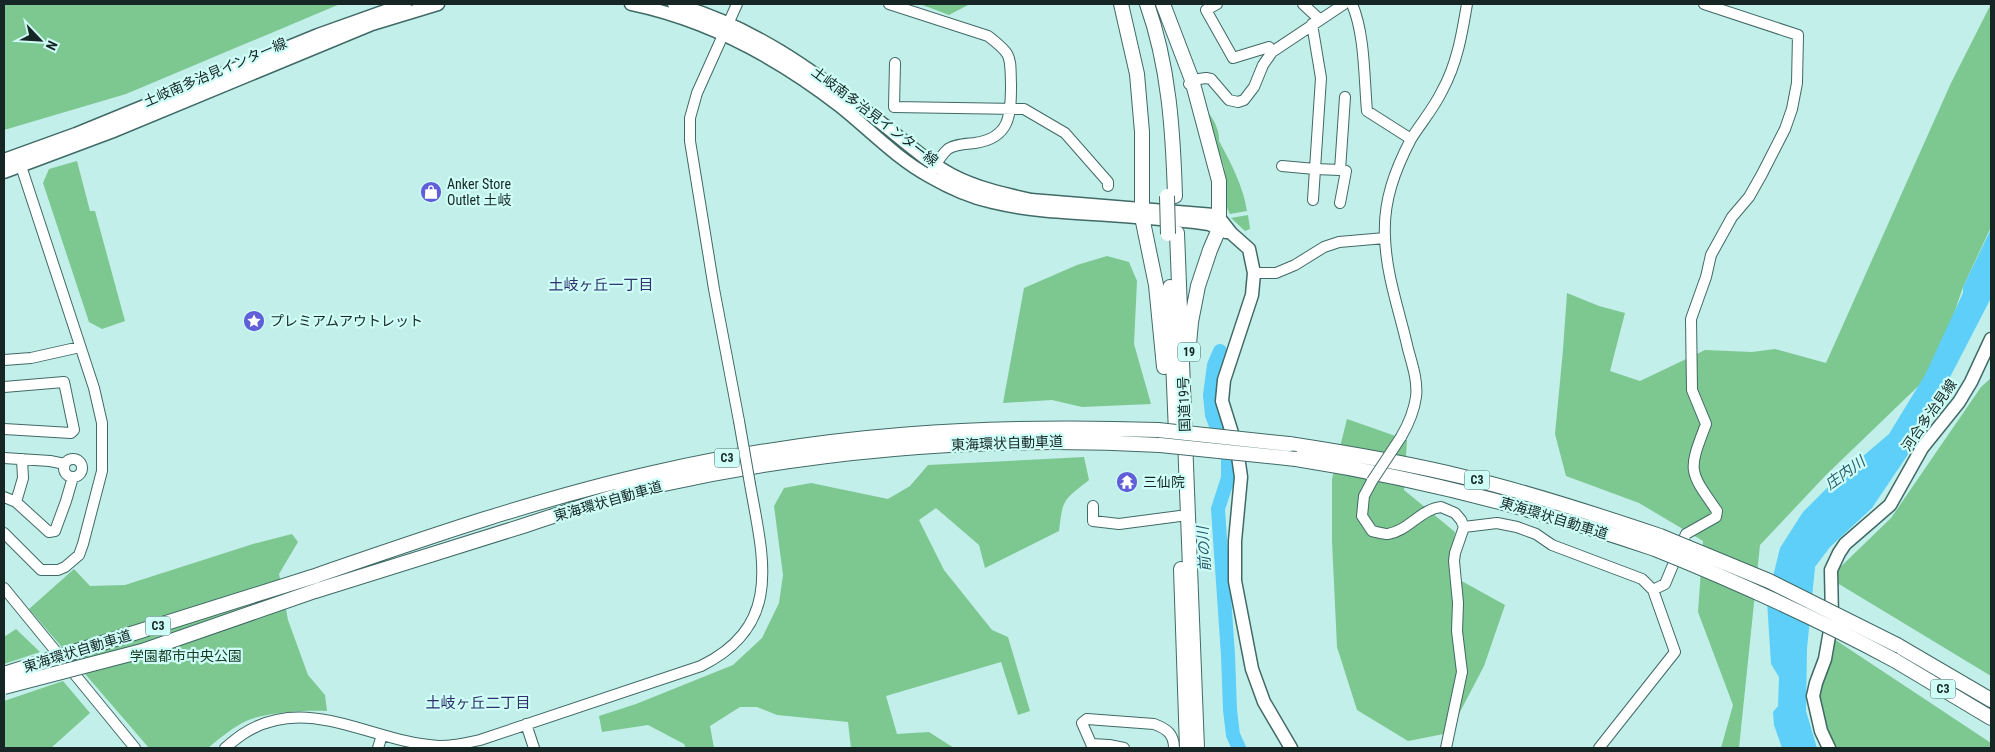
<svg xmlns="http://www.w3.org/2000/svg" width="1995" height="752" font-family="'Roboto Condensed','Noto Sans JP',sans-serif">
	<rect width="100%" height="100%" fill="#c2efea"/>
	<path fill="#7dc790" d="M4 4H340L126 94 4 130Z
		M920 4H970L949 15Z
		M1991 4V227L1963 287 1935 370 1826 475 1760 545 1739 748H1721L1733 705 1698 612 1703 541 1639 503 1566 476 1555 434 1563 350 1567 293 1599 306 1625 313 1610 371 1640 381 1705 350 1752 352 1775 349 1826 363 1951 83Z
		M1204 108C1212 115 1220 130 1219 141 1231 163 1243 186 1247 211L1230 214 1227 208 1224 167Z
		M77 161 90 211H95L125 321 102 329 89 322 43 183 49 169Z
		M1248 215 1250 229 1245 231 1231 218Z
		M1107 256 1129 262 1137 281 1134 344 1151 404 1082 407 1052 400 1003 403 1024 288 1077 265Z
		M1991 378V676L1829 578 1891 518 1981 387Z
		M1347 419 1407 440 1404 490 1455 532 1449 574 1505 605 1484 666 1449 733 1408 741 1357 710 1337 647 1332 541V479Z
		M1084 457 1089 480C1063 501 1063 498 1059 531L985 568 979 545 936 508 919 520 944 570 992 630 1008 637 1030 711 1018 715 1001 662 886 696 897 734 929 732 954 748H851L848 722 777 715 757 707H740L710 726 714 748H686L684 744 648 725 602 732 599 716 636 704 733 665 762 638 779 603 783 575 774 506 784 488 811 483 888 499 910 486 928 465Z
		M292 534 298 542 279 574 288 620 308 675 325 695 327 711C304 710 267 712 246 721 232 728 220 738 208 748H149L29 609 74 569 90 586 125 585 253 544Z
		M16 629 40 652 4 664V637Z
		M1828 635 1991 743V748H1826L1817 720Z
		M63 681 90 713 51 748H4V701Z"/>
	<path fill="#5dcff8" d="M1991 229V298L1917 441 1872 508 1830 547 1815 567 1807 649 1806 711 1817 748H1782L1774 725 1773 712 1778 706 1779 677 1771 664 1767 601 1780 548 1803 512 1835 480 1889 434 1925 375 1963 293V287Z"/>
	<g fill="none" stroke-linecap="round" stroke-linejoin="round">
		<path stroke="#5dcff8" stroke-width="14" d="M1220 351 1214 365 1210 395 1212 415 1228 457V478L1218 509 1228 655 1230 710 1233 735 1239 748"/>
		<g stroke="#406a66" stroke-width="12">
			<path id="minor" d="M737 4 697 93 690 118V141L714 289 739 421
				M889 4 988 36C1013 55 1010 56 1011 85 1011 115 1010 138 975 143 966 144 955 144 948 149 942 154 936 164 932 171
				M1217 4 1206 10 1233 58 1269 47
				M1303 4 1319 19
				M1352 4C1365 34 1364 78 1367 111L1411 139
				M1312 24 1321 78 1315 169 1340 170 1345 97
				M895 63 894 107 1024 109 1065 133 1108 182V186
				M1189 84 1192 80 1206 78 1211 79 1229 100 1238 102 1244 100 1254 87 1263 65 1272 52 1344 4
				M1282 166 1315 169 1313 200
				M1340 170 1346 171 1340 203
				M1254 273H1276L1295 265 1324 247 1339 242 1385 238
				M4 360 31 358 80 347
				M4 387 64 382 74 430 71 433 4 429
				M1401 437C1408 425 1414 411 1416 397 1418 381 1412 364 1408 349 1400 313 1386 275 1385 237 1383 201 1395 170 1411 139 1421 123 1434 108 1442 91 1457 64 1462 34 1467 4
				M4 458 50 461 65 464
				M64 468a9 9 0 1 1 18 0a9 9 0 1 1-18 0Z
				M1372 481 1364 496 1362 516 1372 531C1377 532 1383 534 1388 534 1408 531 1421 509 1441 507L1455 513 1461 520 1464 527 1455 553 1454 561 1458 603 1457 631 1462 672 1446 748
				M4 497 16 502 49 532 55 531 66 501 73 477
				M16 502 23 478 22 459
				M1093 506V521L1119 524 1180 516
				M1464 527 1497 523 1517 527 1536 534 1552 545 1642 579 1653 590 1675 652 1599 748
				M4 533 41 570H58L65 567 79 555 83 544 102 471V423L94 388 19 160
				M4 588 135 748
				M1653 590 1665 584 1686 534 1716 517 1717 511C1688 470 1688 471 1706 424L1692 390 1691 319 1706 277 1711 255 1732 217 1749 197 1762 174 1785 129 1792 109 1797 83 1798 35 1704 4
				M526 724 534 748
				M1091 744 1109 745 1124 748
				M225 748C231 743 237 738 243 734 307 692 373 743 439 746 453 746 467 743 480 740L701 666C784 625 763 558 750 484
				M378 748 382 735
				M1093 748 1082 723 1087 719 1154 724C1167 729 1174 734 1174 748"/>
		</g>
		<g stroke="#406a66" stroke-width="15">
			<path id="major" d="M631 4C708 20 778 58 840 106 869 129 896 158 929 176 948 187 970 197 992 202 1025 210 1059 212 1093 214 1127 216 1161 219 1195 222L1209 224 1226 232
				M674 4C751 25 813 71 875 118 900 137 924 160 952 175 977 188 1004 194 1031 200L1214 215 1220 219 1231 233 1249 249 1254 273 1252 295 1224 380 1222 401 1237 449 1241 477 1235 541V581L1252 669 1264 702 1291 748
				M4 160 76 134 318 35 405 4
				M4 172 111 132 372 24 438 4
				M1829 748 1821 731 1813 696 1816 683 1825 659 1832 619 1831 570 1839 553 1845 544 1890 505 1922 448 1959 402 1971 382 1991 339"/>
		</g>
		<g stroke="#406a66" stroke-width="16">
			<path id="highway" d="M1121 4 1137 74 1142 132V217L1156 285 1164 367
				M1147 4C1169 66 1173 131 1175 196
				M1163 4 1192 80 1219 181V229L1210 250 1198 286 1191 322 1189 344
				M1177 233 1197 748
				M1170 287 1176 433
				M1289 444C1348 453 1407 463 1464 477 1531 493 1595 514 1660 536
				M1296 459C1419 478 1537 509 1655 549
				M1181 569 1187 748
				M312 577C425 538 540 498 657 472 826 434 986 424 1158 430
				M315 591C385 569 456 547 526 525 572 510 617 494 664 484 827 448 994 436 1160 445
				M1897 645 1991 700
				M1894 660 1991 718"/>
		</g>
		<use href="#minor" stroke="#fff" stroke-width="10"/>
		<use href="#major" stroke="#fff" stroke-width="12"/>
		<use href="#highway" stroke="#fff" stroke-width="14"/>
		<g stroke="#406a66" stroke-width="12" stroke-linecap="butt">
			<path id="minor-bridge" d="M739 421 750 484
				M1372 481 1401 437"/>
		</g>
		<g stroke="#406a66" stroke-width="16" stroke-linecap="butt">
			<path id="highway-bridge" d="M1167 196 1168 234
				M1158 430 1289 444
				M1160 445 1296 459
				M1660 536 1769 581 1897 645
				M1655 549C1737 582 1816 618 1894 660
				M4 674 312 577
				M4 687 142 651 315 591"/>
		</g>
		<use href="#minor-bridge" stroke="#fff" stroke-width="10"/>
		<use href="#highway-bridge" stroke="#fff" stroke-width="14"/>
	</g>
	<defs>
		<g id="shop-disc" transform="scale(1.125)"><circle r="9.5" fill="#615fd8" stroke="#cffdf7"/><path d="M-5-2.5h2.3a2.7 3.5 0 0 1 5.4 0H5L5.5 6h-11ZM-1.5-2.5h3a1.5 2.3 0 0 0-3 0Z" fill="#fff"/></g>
		<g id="sight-disc" transform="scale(1.125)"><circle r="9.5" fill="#615fd8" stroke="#cffdf7"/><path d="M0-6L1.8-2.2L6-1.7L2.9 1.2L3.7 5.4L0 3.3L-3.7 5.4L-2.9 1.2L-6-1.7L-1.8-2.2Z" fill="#fff"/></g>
		<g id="temple-disc" transform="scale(1.125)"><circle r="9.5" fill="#615fd8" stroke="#cffdf7"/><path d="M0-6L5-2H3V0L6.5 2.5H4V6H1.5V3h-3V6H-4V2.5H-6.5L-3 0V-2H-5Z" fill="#fff"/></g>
	</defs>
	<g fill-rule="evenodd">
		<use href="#shop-disc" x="431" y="192"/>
		<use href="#sight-disc" x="254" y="321"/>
		<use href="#temple-disc" x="1127" y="482"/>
	</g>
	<g text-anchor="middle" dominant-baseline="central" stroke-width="4.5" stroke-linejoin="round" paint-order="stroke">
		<g fill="#cffdf7" stroke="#4d6664" stroke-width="1">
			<rect x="1178" y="342.5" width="22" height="19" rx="4"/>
			<rect x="714.5" y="448.5" width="25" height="19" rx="4"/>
			<rect x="1464.5" y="470.5" width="25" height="19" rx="4"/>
			<rect x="145.5" y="616.5" width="25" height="19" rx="4"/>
			<rect x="1930.5" y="679.5" width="25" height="19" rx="4"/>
		</g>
		<g font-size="12" font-weight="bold" fill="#152625">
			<text x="1189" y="352">19</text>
			<text x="727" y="458">C3</text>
			<text x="1477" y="480">C3</text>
			<text x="158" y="626">C3</text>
			<text x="1943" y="689">C3</text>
		</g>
		<g font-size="14" fill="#152625" stroke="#cffdf7">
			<text transform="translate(215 72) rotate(-23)">土岐南多治見インター線</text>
			<text transform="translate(875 116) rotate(37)">土岐南多治見インター線</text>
			<text transform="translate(1184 404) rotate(-92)">国道19号</text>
			<text transform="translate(1929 415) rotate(-55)">河合多治見線</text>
			<text transform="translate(1007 443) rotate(-2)">東海環状自動車道</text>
			<text transform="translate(608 501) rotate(-16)">東海環状自動車道</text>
			<text transform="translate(1554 518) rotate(17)">東海環状自動車道</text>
			<text transform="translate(77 651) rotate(-17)">東海環状自動車道</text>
		</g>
		<g font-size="14" fill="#152625" stroke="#cffdf7" text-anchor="start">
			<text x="447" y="184">Anker Store<tspan x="447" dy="16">Outlet 土岐</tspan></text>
			<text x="270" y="321">プレミアムアウトレット</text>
			<text x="1143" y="482">三仙院</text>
		</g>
		<g font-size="14" fill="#183a22" stroke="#cffdf7">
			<text x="186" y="656">学園都市中央公園</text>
		</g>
		<g font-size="15" fill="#30316c" stroke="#cffdf7">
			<text x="601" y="285">土岐ヶ丘一丁目</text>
			<text x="478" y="703">土岐ヶ丘二丁目</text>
		</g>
		<g font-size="15" font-style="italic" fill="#2b5a6c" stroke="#cffdf7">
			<text transform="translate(1845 473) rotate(-36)">庄内川</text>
			<text transform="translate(1204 549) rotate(-93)">前の川</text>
		</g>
	</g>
	<rect width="1995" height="752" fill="none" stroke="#152625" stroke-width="10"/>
	<g transform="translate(40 40) rotate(115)" stroke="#cffdf7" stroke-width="4" paint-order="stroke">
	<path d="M0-4L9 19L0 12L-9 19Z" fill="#152625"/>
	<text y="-8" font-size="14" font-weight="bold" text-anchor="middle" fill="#152625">N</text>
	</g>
</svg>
